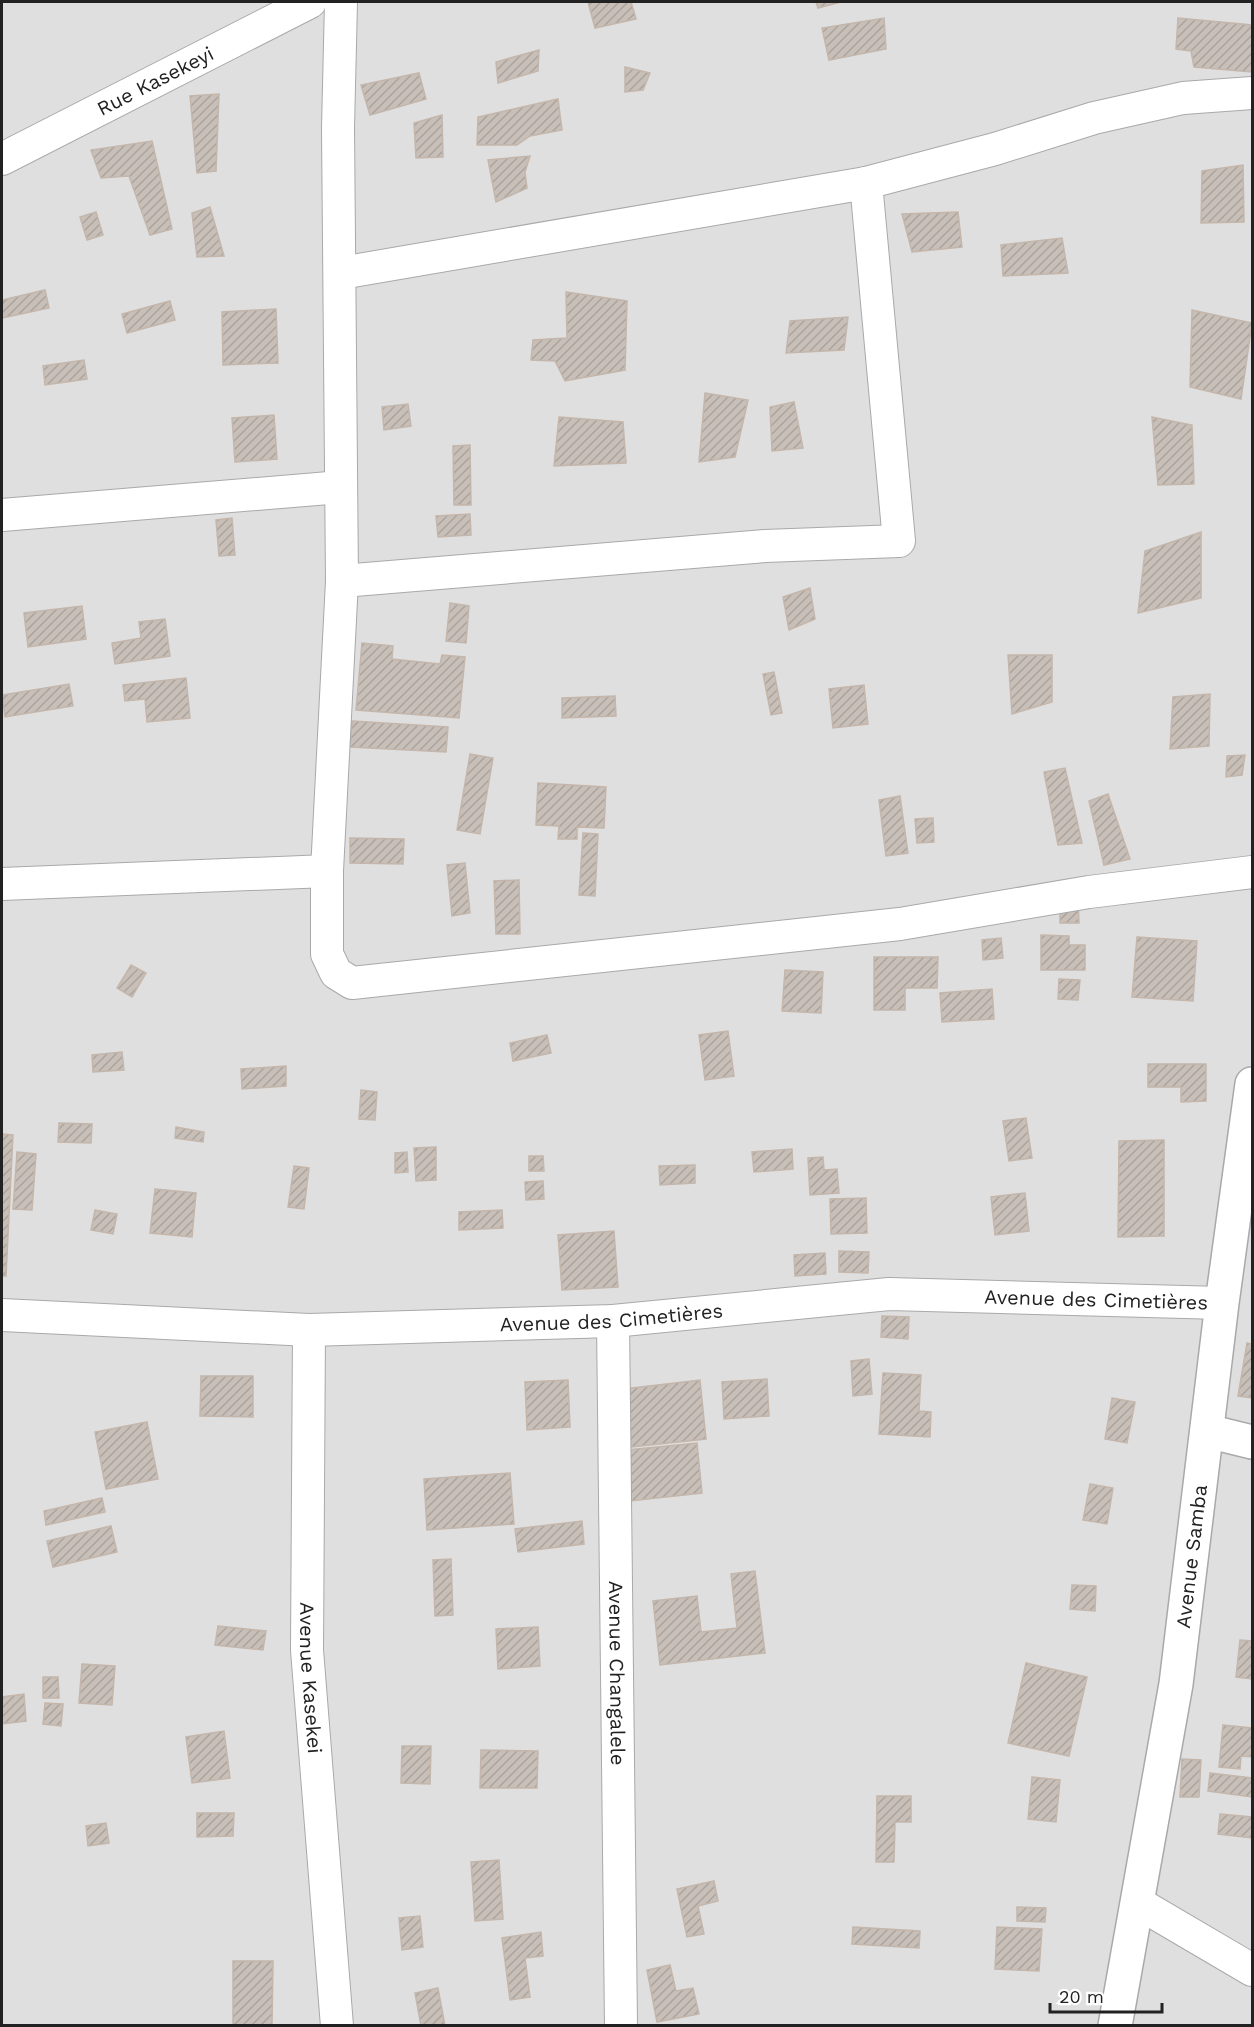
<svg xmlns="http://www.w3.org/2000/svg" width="1254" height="2027" font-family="'Work Sans',sans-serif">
	<defs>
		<pattern id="building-hatch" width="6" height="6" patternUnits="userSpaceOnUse" patternTransform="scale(1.5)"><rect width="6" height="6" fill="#c7bfb8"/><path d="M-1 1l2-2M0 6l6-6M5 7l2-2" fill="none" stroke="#aba49e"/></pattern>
	</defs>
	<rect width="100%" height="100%" fill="#f2efe9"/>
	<path fill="#e0dfdf" d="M2 2H1252V2025H2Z"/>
	<path fill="url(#building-hatch)" stroke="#c4b6ab" stroke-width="1.5" d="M588 2H631L636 19 595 28Z
		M816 2H841L818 8Z
		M884 18 886 49 829 60 822 28Z
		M1178 18 1252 25V72L1194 67 1191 51 1176 49Z
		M539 50 538 71 498 83 496 62Z
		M625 67 650 73 643 90 625 92Z
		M419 73 426 99 370 115 361 85Z
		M219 94 216 171 197 173 190 96Z
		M558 99 562 130 530 136 517 145H477L478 117Z
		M442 115 443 157 416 158 414 123Z
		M152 141 172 229 150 235 129 176 101 178 91 150Z
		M530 156 525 172 527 188 496 202 488 160Z
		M1243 165 1244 222 1201 223 1202 171Z
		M210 207 224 256 197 257 192 213Z
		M96 212 103 235 87 240 80 217Z
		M958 212 962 247 912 252 902 214Z
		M1062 238 1068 273 1003 276 1001 245Z
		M45 290 49 308 2 318V300Z
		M566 292 627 301 625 370 565 381 555 361 531 360 533 340 567 338Z
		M170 301 175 320 127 333 122 314Z
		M276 309 278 363 223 365 222 312Z
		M1192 310 1252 323 1241 399 1190 387Z
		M848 317 844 350 786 353 790 321Z
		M84 360 87 379 45 385 43 366Z
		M705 393 748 400 735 457 699 462Z
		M794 402 803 448 772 451 770 407Z
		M408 404 411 426 384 430 382 407Z
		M274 415 277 459 235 462 232 418Z
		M559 417 623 422 626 463 554 466Z
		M1152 417 1192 425 1194 484 1158 485Z
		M470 445 471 505H454L453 446Z
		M470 514 471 535 438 537 436 516Z
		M232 518 235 555 219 556 216 520Z
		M1201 532V598L1138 613 1145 551Z
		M810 588 815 619 789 630 783 597Z
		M450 603 469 606 466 643 446 641Z
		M82 606 86 639 28 647 24 613Z
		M165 619 170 656 115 664 112 643 141 638 139 622Z
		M362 643 393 646 392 659 440 664 442 655 465 657 459 718 356 710Z
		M1008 655H1052V702L1012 714Z
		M774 672 782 713 771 715 763 674Z
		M186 678 190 718 147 722 145 699 125 701 123 685Z
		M69 684 73 706 5 717 2 695Z
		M864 685 868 724 833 728 829 689Z
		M1210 694 1209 746 1170 749 1173 697Z
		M615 696 616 716 562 718V698Z
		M352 721 448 727 446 752 350 747Z
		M470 754 493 758 480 834 457 830Z
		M1245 755 1242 775 1226 777 1227 756Z
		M1065 768 1082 843 1058 845 1044 772Z
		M538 783 606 787 604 828 577 827V839H558L559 826 536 825Z
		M1108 794 1130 859 1104 865 1089 801Z
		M900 796 908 853 886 856 879 800Z
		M933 818 934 842 917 843 915 819Z
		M583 833 598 834 595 896 579 895Z
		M350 838 404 839 403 864 350 863Z
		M465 863 470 913 452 916 447 865Z
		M519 880 520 934H496L494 881Z
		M1060 900H1078L1079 923H1060Z
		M1041 935 1069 936V945H1085V970H1041Z
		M1137 937 1197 941 1193 1001 1132 997Z
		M1001 938 1003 958 983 960 982 940Z
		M874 957H938L937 988H905V1010H874Z
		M131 965 146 973 132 997 117 988Z
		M785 970 823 972 821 1013 782 1011Z
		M1059 979 1080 980 1078 1000 1058 999Z
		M992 989 994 1019 942 1022 940 993Z
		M728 1031 734 1076 705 1080 699 1035Z
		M547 1035 551 1053 513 1061 510 1043Z
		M122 1052 124 1070 93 1072 92 1055Z
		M1148 1064H1206V1101L1181 1102V1087H1148Z
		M286 1066V1086L242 1089 241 1069Z
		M361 1090 377 1092 375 1120 359 1119Z
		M1026 1118 1032 1158 1009 1161 1003 1121Z
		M59 1123 92 1124 91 1143 58 1142Z
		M176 1127 204 1132 203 1142 175 1138Z
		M2 1134 13 1135 6 1276H2Z
		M1164 1140V1236L1118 1237 1119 1141Z
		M436 1147V1180L416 1181 414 1148Z
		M792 1149 793 1169 754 1172 752 1152Z
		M17 1152 36 1154 32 1210 13 1209Z
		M407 1152 408 1172 395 1173V1153Z
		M529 1156H543L544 1171H529Z
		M823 1157 824 1170 837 1169 839 1193 810 1195 808 1158Z
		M695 1165V1183L660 1185 659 1166Z
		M294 1166 309 1168 304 1209 288 1207Z
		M543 1181 544 1199 526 1200 525 1182Z
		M155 1189 196 1193 192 1237 150 1233Z
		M1025 1193 1029 1231 995 1235 991 1197Z
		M866 1198 867 1233 831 1234 830 1199Z
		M95 1210 117 1214 113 1234 91 1230Z
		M502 1210 503 1228 459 1230V1212Z
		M614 1231 618 1287 562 1290 558 1235Z
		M839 1251 869 1252 868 1273 839 1272Z
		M825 1253 826 1274 795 1276 794 1255Z
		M882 1316 909 1317 908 1339 881 1337Z
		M1247 1343 1252 1344V1398L1238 1396Z
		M869 1359 872 1394 853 1396 851 1361Z
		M883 1373 921 1375 919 1411 931 1412 930 1437 879 1434Z
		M201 1376H253V1417L200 1416Z
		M767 1379 769 1416 724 1419 722 1382Z
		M568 1380 570 1427 527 1430 525 1382Z
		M700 1380 706 1439 622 1448 615 1390Z
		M1112 1398 1135 1402 1127 1443 1105 1439Z
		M147 1422 158 1479 106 1489 95 1432Z
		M697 1443 702 1493 621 1502 617 1451Z
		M510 1473 514 1524 427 1530 424 1479Z
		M1090 1484 1113 1488 1107 1524 1083 1520Z
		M102 1498 105 1512 46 1525 44 1511Z
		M582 1521 584 1544 518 1552 515 1529Z
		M111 1526 117 1552 53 1567 47 1541Z
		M451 1559 453 1615 435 1616 433 1560Z
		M755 1571 765 1653 660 1665 653 1601 697 1596 701 1632 737 1628 731 1574Z
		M1072 1585 1096 1586 1095 1611 1070 1609Z
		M218 1626 266 1631 263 1650 215 1645Z
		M538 1627 540 1666 498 1669 496 1629Z
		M1240 1640 1252 1641V1679L1236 1677Z
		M1026 1663 1087 1677 1069 1756 1008 1743Z
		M82 1664 115 1666 112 1705 79 1703Z
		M43 1677H58L59 1698H43Z
		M24 1694 26 1721 2 1724V1697Z
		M45 1703 63 1704 61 1726 43 1724Z
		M1223 1725 1252 1728V1757L1241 1756 1240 1769 1219 1767Z
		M224 1731 230 1778 192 1783 186 1737Z
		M402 1746H431L430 1784 401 1783Z
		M481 1750 538 1751 537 1788H480Z
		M1182 1759 1201 1760 1199 1797H1180Z
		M1210 1773 1252 1778V1797L1208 1791Z
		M1032 1777 1060 1780 1056 1822 1028 1819Z
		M877 1796H911V1822H895L894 1862H876Z
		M197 1813H234L233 1836 197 1837Z
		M1220 1814 1252 1817V1838L1218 1834Z
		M106 1823 109 1843 88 1846 86 1826Z
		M499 1860 503 1919 475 1921 471 1862Z
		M714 1881 718 1901 698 1906 704 1934 687 1937 677 1889Z
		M1017 1907 1046 1908 1045 1922 1017 1921Z
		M420 1916 423 1947 402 1950 399 1918Z
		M853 1927 920 1931 919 1948 852 1944Z
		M997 1927 1042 1929 1039 1971 995 1969Z
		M541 1932 543 1956 525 1958 530 1997 510 2000 502 1938Z
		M233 1961H273L272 2025 233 2026Z
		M670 1965 676 1991 693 1988 699 2014 657 2022 647 1970Z
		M438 1988 445 2026H421L415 1993Z"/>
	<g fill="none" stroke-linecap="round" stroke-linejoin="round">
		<g stroke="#a9a9a9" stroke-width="34">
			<g id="minor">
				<path d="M341 2 338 128 342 581 327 871V954L336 973 352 983 900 924 1089 892 1252 872"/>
				<path id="s1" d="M2 159 310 2"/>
				<path d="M341 273 866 183 995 149 1094 118 1183 98 1252 93"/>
				<path d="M2 515 341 487"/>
				<path d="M342 581 765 546 899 541 866 183"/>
				<path d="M2 884 327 871"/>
				<path id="s2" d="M2 1315 309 1330 613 1321 889 1294 1222 1303"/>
				<path id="s3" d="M613 1321 621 2026"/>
				<path id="s4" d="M309 1330 307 1650 337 2026"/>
				<path d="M1138 1903 1252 1970"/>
			</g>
		</g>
		<g stroke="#a9a9a9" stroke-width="36">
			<g id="tertiary">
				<path d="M1207 1431 1252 1442"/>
				<path id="s5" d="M1115 2026 1176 1684 1222 1303 1252 1084"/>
			</g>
		</g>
		<use href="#minor" stroke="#fff" stroke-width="32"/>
		<use href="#tertiary" stroke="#fff" stroke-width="33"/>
	</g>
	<g text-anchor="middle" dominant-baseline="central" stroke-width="4.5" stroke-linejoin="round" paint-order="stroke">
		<g font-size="20" fill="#222" stroke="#fff">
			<text stroke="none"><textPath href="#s1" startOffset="172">Rue Kasekeyi</textPath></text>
			<text stroke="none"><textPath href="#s2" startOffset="1096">Avenue des Cimetières</textPath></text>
			<text stroke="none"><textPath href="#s2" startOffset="610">Avenue des Cimetières</textPath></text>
			<text stroke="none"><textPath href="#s5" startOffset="476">Avenue Samba</textPath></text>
			<text stroke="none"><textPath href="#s3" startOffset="352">Avenue Changalele</textPath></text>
			<text stroke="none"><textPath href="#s4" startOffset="348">Avenue Kasekei</textPath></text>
		</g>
	</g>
	<rect width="1254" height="2027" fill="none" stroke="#222222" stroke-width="6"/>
	<path d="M1050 2003v9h112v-9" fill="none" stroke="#222222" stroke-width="3"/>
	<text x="1059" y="2003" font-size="18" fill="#222222" stroke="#ffffff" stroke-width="4.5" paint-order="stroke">20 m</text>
</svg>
